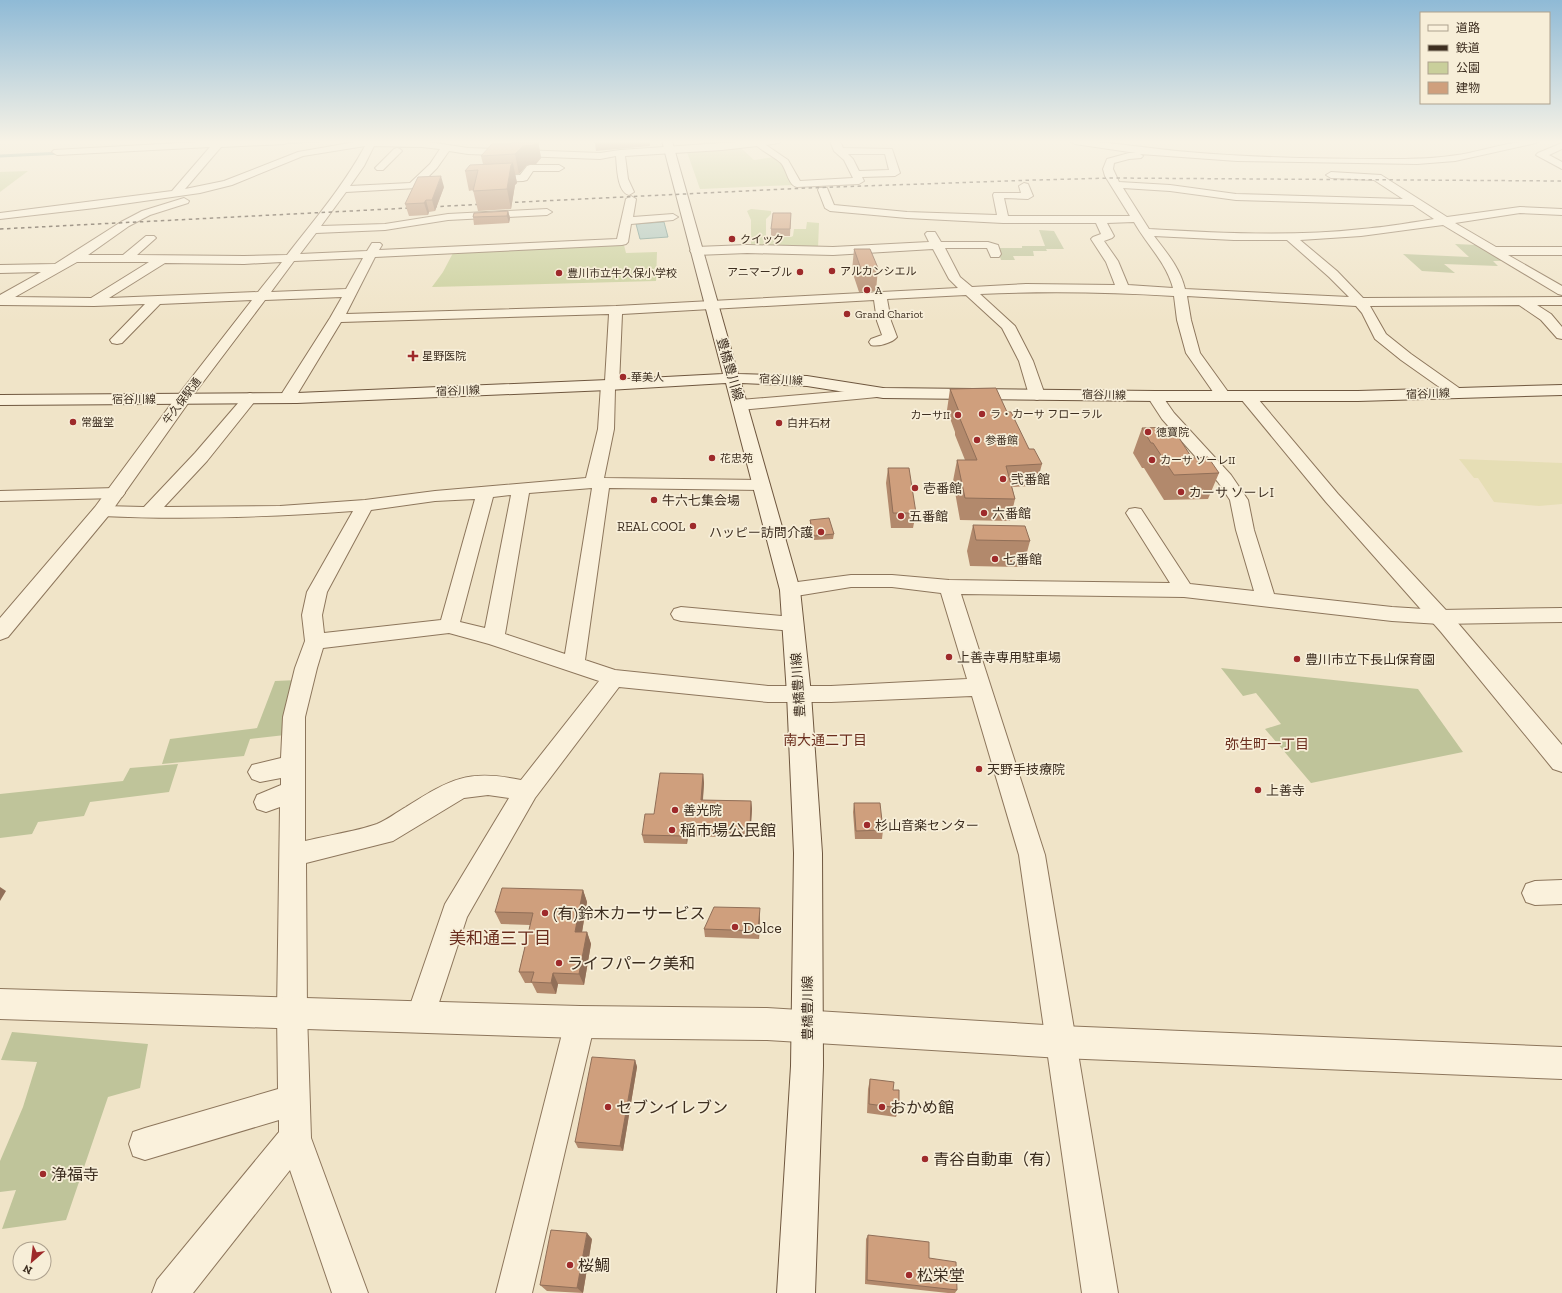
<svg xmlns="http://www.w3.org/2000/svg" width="1562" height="1293" font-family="'Zilla Slab','Noto Sans JP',serif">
	<rect width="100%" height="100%" fill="#f0e4c8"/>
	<path fill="#e6deb5" d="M1459 459 1562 463V504L1539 506 1494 502 1478 478H1474Z"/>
	<path fill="#c9cf9b" d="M741 148 754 160 775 157 782 162 794 185 700 189 687 152Z
		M28 171 0 192V172Z
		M751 209 771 211V214L766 219V236L769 237H791L793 236 794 229H806L807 222 819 223 818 248H751V220L747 211Z
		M624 245 626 253 657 252 656 281 432 287 443 272 453 253Z"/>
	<path fill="#bfc49a" d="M1039 230 1054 231 1064 249H1046L1047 251H1033L1034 256H1013L1015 260H1001L997 248H1022V246H1045Z
		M1455 244 1478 245 1505 261H1493L1498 266 1444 264 1455 273 1422 271 1403 254 1469 257Z
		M1221 668 1418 689 1463 752 1311 783 1265 729 1281 724 1256 693 1243 696Z
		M298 680 285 735 250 739 244 756 162 764 170 739 257 728 275 681Z
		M178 764 169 792 90 802 84 816 38 822 32 834 0 838V794L123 781 130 768Z
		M12 1032 148 1044 140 1088 108 1097 66 1220 2 1229 16 1190 0 1192V1161L23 1107 37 1062 1 1060Z"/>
	<path fill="#a9c4bc" stroke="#6f938a" d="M664 222 668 237 640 239 636 224Z"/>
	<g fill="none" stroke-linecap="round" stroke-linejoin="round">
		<path stroke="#6f938a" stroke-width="3" d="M279 143 318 141
			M0 156 62 153"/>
		<g stroke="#8d765c" stroke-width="2">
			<path id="minor" d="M216 141H290L285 144 221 147 185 189 224 181 298 152 361 141H422L468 148 600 153 620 150 752 141H781L779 143 766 145 788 160 800 181 853 178 844 160 834 151 830 141H840L843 148 892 149 900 173 895 176 862 177 864 181 859 184 797 187C788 185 787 170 781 163 774 157 764 152 757 146L722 150 625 156 628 179 634 192 629 195C617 192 617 167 616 156L600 159 468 154 449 151 437 168 417 188 346 192 321 226 385 224 448 214 547 209 552 212 547 215 448 220 385 230 316 233 300 254 367 251 372 243H380L382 245 379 250 617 239 626 199 631 196 636 199 633 217 673 214 678 217 673 220 631 224 628 242 626 244 622 245 375 257 346 314 616 306 958 288 949 279 933 249 833 255 747 253 696 255 692 253 690 251 692 249 696 247 747 245 833 247 929 242 925 234 927 232H935L941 242H988L998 245 1001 254 999 257H991L987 248H945L960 277 972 287 1026 284 1115 285 1106 262 1091 239 1093 237 1101 234 1096 223H1003L907 218 830 211 825 208 818 190 819 188H827L834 205 907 212 997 215 993 195 994 193H1021L1019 186 1024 183 1028 184 1033 196 1028 199 1004 198 1008 216H1130L1105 176 1103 169 1107 159 1129 153H1136L1075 144 1070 141C1110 141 1149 149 1188 152 1256 158 1325 159 1394 159 1419 159 1444 158 1469 153 1492 148 1514 141 1538 141L1536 143 1455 161 1417 164 1237 161 1140 154 1143 156 1141 158 1129 159 1114 163 1113 169 1119 182 1170 185 1236 194 1403 199 1374 180 1331 178 1326 175 1331 172 1381 175 1447 217 1520 207 1562 209V215L1520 213 1455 223 1496 247H1562V255H1508L1562 286V295L1558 294 1443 225 1361 236 1300 240 1337 271 1363 298 1562 297V305H1537L1551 314 1562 327V339L1557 338 1541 320 1519 305 1370 306 1386 334 1411 354 1462 390 1465 393 1462 396 1457 398 1452 396 1401 360 1375 339 1362 313 1356 306 1187 296 1191 320 1200 353 1231 396 1228 399 1223 401 1218 399 1186 353 1177 320 1174 296C1109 292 1045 291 980 294L1015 326 1033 361 1045 395 1042 398 1037 400 1032 398 1029 395 1019 361 1002 328 966 295 887 299 891 321 897 337C892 343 878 347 871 345L869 342 871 339 882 335 877 321 874 300 622 314 619 385 615 389 614 429 604 478 761 480 767 481 770 485 767 489 761 490 609 488 585 660 615 670 768 686H831L967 679 941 593 892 587H851L790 597 783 595 780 590 783 585 790 583 851 575H892L949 580 1170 583 1126 513 1129 509 1135 508 1141 509 1190 584 1254 591 1236 530 1230 500 1218 482 1162 419 1147 396 1150 393 1155 391 1160 393 1174 413 1231 475 1248 500 1254 530 1274 594 1392 607 1440 610 1562 608V622L1440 624 1392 621 1184 597 961 594 1045 855 1118 1293H1082L1019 855 972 696 831 702H768L619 687 535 798 467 917 431 1027 421 1032 411 1027 406 1017 445 904 509 798 488 795 464 798 393 841 306 863 307 1013 311 1138 368 1293H332L290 1170 193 1293H152L157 1280 279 1132V1120L145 1160 133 1156 129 1144 133 1132 145 1128 278 1089 277 1013 280 807 266 812 257 809 254 802 257 795 281 785V778L260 782 252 779 248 772 252 765 281 758 283 717 295 668 305 641 302 615 307 592 353 511C269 517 186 520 102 516L96 515 93 511 96 507 102 506 144 507 195 453 245 395 250 393 255 395 258 398 255 401 207 461 164 507 280 506 365 500 435 491 586 478 598 429 601 385 605 381 609 314 341 322 295 398 292 401 287 403 282 401 279 398 330 318 342 297 265 300 188 402 183 404 178 402 175 399 252 300 160 304 122 343 117 344 112 343 110 340 145 304 94 306 0 305V295L41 272 0 273V265L55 264 121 222 142 211 184 198 189 201 188 203 150 215 129 226 88 255H123L146 236H154L156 238 137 255 244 256 287 255C315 219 344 185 365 146L303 156 232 185 200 193 95 208 0 219V213L172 191 210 147 57 155 52 152 54 150ZM374 146 422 147 440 149 430 164 410 183 350 186 364 166ZM848 154H885L889 170 859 171 853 159ZM1123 188 1170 191 1236 200 1413 205 1434 219C1410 223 1386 227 1362 229 1291 237 1220 233 1149 229ZM1134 222C1147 245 1166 262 1173 288L1128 285 1118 261 1104 241 1112 238 1114 236 1107 223ZM1154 236 1234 240H1287L1329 277 1349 297 1185 289C1180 268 1167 253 1154 236ZM363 258 346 289 271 292 294 261ZM77 262H149L91 298 15 297ZM282 262 258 292 109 298 165 263 244 264ZM592 488 565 654 505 634 529 493ZM511 495 485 628 460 622 493 497ZM475 499 441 620 324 633 322 615 327 592 371 510 435 501ZM449 633 489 644 599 681 521 780C467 769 451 779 406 807 397 812 387 820 377 824 354 832 329 835 305 841V717L317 668 323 648Z
				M1562 143V149L1549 155 1562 162V169L1536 155 1538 153Z
				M397 148 400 149 402 151 383 170H377L375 168 394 149Z
				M530 165H559L564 168 559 171H533L527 180 523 181 487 182 482 179 487 176 520 175 527 166Z
				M883 388 888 390 891 393 888 396 740 410 735 408 732 405 735 402 740 400Z
				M116 488 122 489 125 493 122 497 116 498 0 501V491Z
				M681 607 793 617 800 619 803 624 800 629 793 631 681 621 674 619 671 614 674 609Z
				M1562 880V904L1535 905 1526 902 1522 893 1526 884 1535 881Z
				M580 1007 591 1011 595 1022 532 1293H496L565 1022 569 1011Z"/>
		</g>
		<g stroke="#8d765c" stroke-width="2">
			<path id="tertiary" d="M1247 391 1253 393 1338 494 1457 622 1562 745V772L1553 769 1441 632 1326 502 1241 399 1239 396 1241 393Z
				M183 394 189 396 191 399 109 515 8 637 0 640V618L95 507 177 396Z
				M0 989 580 1006 767 1008 1061 1026 1562 1047V1079L1061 1058 767 1040 580 1038 0 1019Z"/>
		</g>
		<g stroke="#6f573f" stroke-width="2">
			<path id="secondary" d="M662 141H672L738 374 807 376 883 388 1155 391H1358L1562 385V395L1358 401H1155L883 398 807 386 741 383 800 590 811 694 822 853 823 1066 815 1293H777L791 1066 794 853 787 694 780 590 726 383 608 390 297 403 0 405V395L297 393 608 380 723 374Z"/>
		</g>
		<use href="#minor" fill="#faf1dc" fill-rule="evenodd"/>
		<use href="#tertiary" fill="#faf1dc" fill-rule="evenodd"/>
		<use href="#secondary" fill="#faf1dc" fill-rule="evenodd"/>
		<path stroke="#3d2e20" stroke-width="1.5" stroke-dasharray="3.5 3.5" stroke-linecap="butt" d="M501 203 806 188 1036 180 1112 178 1562 181
			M0 229 487 204"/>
	</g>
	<path fill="#b2896c" d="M515 141H538L541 158 536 164 527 165 519 174H515L517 183 515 185 511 209 478 211 473 190 469 191 465 171 483 164 481 156 510 144Z
		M444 187 435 211 429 212 428 215 409 216 405 204Z
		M508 211 510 218 509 223 474 225 473 217Z
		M791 213 790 236H771V229Z
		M854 249 878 268 876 291 859 292 852 271Z
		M950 389 1007 412 1029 449 1042 464 1036 486 1012 487 1015 499 1010 521 960 520 953 481 957 460H965L955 435V432L947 410Z
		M1142 428 1219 473 1208 499 1164 500 1144 468H1142L1133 453Z
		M888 468 916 513 913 528H891L886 483Z
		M810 520 834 534 833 539 814 540 810 524Z
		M973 525 1030 541 1023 567 970 566 967 551Z
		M703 774 704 783 703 800 751 801 752 809 750 838 688 836 687 844 644 843 642 835 654 814Z
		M854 803 883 830 882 839H855L853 812Z
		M583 890 587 902 582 932H587L591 944 584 985 558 984 556 994 537 993 532 983H525L519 972 530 925 501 924 495 912Z
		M760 916 759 939 705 937 704 929Z
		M635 1060 637 1067 623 1151 578 1148 575 1142Z
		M870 1079 893 1090 899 1108 896 1117 867 1113 868 1089Z
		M868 1235 929 1258 957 1290 955 1293H948L865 1284 866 1239Z
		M592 1239 583 1293 547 1291 540 1285Z"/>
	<path fill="#916f58" d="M537 141H538L541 158 536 164 527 165 519 174 515 154 523 146Z
		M614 141H650V146L596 151 595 143Z
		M703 141H723L704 143Z
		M513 163 517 183 515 185 511 209 507 189 511 165Z
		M441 176 444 187 435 211 432 200Z
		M426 200 429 212 428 215 424 203Z
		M508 211 510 218 509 223 507 216Z
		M703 774 704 783 702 809 701 800Z
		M751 801 752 809 750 838V829Z
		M687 827 688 836 687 844 686 836Z
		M0 887 6 891 0 901Z
		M583 890 587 902 580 944 575 932Z
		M760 908V916L759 939 758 931Z
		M587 932 591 944 584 985 579 974Z
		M553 973 558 984 556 994 551 983Z
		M635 1060 637 1067 623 1151 620 1146Z
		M587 1233 592 1239 583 1293 577 1288Z"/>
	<path fill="#cf9f7d" stroke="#916f58" d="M515 141H537L533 145 523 146 515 154 481 156 492 144H510Z
		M595 141H614L595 143Z
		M513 163 511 165 507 189 473 191 478 170 465 171 470 165Z
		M441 176 432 200H426L424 203 405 204 418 177Z
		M508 211 507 216 473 217 474 213Z
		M773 213H791L790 229H771Z
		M854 249H870L878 268 861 269Z
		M996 388 1007 412H1011L1029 449H1034L1042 464 1006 466 1015 499 965 498 957 460H977L958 414H960L950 389Z
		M1172 427 1192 458 1208 457 1219 473 1174 475 1153 443H1151L1142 428Z
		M888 468H909L916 513H893Z
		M829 518 834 534 814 536 810 520Z
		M973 525 1025 526 1030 541 976 540Z
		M660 773 703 774 701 800 751 801 750 829 687 827 686 836 642 835 645 814H654Z
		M854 803H880L883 830 856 831Z
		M502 888 583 890 575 932H587L579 974 553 973 551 983 531 982 534 972H519L533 913 495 912Z
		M714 907 760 908 758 931 704 929Z
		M592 1057 635 1060 620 1146 575 1142Z
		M870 1079 894 1082 893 1090H899V1108L869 1104Z
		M551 1230 587 1233 577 1288 540 1285Z
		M868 1235 929 1242V1258L956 1262 957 1290 867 1280Z"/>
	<linearGradient id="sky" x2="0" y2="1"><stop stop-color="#8fbad6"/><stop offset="0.44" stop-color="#f8f3e6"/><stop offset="1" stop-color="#f8f3e6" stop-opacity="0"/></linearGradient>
	<rect width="1562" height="322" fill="url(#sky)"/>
	<g fill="#9e2a2b" stroke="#f7eed8" stroke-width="1.5">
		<circle cx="732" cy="239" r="4"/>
		<circle cx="832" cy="271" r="4"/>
		<circle cx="800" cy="272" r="4"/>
		<circle cx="559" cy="273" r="4"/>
		<circle cx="867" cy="290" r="4"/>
		<circle cx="847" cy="314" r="4"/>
		<path d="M411 350h4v4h4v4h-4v4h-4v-4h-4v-4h4z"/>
		<circle cx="623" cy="377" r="4"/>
		<circle cx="982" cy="414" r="4"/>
		<circle cx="958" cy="415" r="4"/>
		<circle cx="73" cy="422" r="4"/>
		<circle cx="779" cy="423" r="4"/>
		<circle cx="1148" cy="432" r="4"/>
		<circle cx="977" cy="440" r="4"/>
		<circle cx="712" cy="458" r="4"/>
		<circle cx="1152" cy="460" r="4"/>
		<circle cx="1003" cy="479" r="4"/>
		<circle cx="915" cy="488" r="4"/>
		<circle cx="1181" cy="492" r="4"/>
		<circle cx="654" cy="500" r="4"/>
		<circle cx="984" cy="513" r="4"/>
		<circle cx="901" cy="516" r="4"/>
		<circle cx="693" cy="526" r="4"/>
		<circle cx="821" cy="532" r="4"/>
		<circle cx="995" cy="559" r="4"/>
		<circle cx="949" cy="657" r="4"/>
		<circle cx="1297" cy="659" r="4"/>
		<circle cx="979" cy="769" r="4"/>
		<circle cx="1258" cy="790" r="4"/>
		<circle cx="675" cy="810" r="4"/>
		<circle cx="867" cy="825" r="4"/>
		<circle cx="672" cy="830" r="4"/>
		<circle cx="545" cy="913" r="4"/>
		<circle cx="735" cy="927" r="4"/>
		<circle cx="559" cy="963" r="4"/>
		<circle cx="608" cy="1107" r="4"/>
		<circle cx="882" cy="1107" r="4"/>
		<circle cx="925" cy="1159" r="4"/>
		<circle cx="43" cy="1174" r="4"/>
		<circle cx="570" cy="1265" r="4"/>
		<circle cx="909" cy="1275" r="4"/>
	</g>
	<g text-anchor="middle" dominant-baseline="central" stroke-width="3.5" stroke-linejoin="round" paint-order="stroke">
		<g font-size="11" fill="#3d2e20" stroke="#f7eed8" text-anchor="start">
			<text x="740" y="239">クイック</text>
			<text x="840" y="271">アルカンシエル</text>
			<text x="792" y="272" text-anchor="end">アニマーブル</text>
			<text x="567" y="273">豊川市立牛久保小学校</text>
			<text x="875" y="290">A</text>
			<text x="855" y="314">Grand Chariot</text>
			<text x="422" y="356">星野医院</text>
			<text x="631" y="377">華美人</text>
			<text x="990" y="414">ラ・カーサ フローラル</text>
			<text x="950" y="415" text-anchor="end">カーサII</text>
			<text x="81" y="422">常盤堂</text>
			<text x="787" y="423">白井石材</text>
			<text x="1156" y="432">徳寶院</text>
			<text x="985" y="440">参番館</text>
			<text x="720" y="458">花忠苑</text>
			<text x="1160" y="460">カーサ ソーレII</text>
		</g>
		<g font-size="11" fill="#3d2e20" stroke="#f7eed8">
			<text transform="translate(781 380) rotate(3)">宿谷川線</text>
			<text transform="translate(458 391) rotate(-2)">宿谷川線</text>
			<text transform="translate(1428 394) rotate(-2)">宿谷川線</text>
			<text transform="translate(1104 395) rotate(1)">宿谷川線</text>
			<text x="134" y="399">宿谷川線</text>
			<text transform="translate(182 401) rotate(-53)">牛久保駅通</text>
		</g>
		<g font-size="13" fill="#3d2e20" stroke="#f7eed8">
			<text transform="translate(730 369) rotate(74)">豊橋豊川線</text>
			<text transform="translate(798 685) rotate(-94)">豊橋豊川線</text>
			<text transform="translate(807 1008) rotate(-90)">豊橋豊川線</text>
		</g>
		<g font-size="13" fill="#3d2e20" stroke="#f7eed8" text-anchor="start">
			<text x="1011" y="479">弐番館</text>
			<text x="923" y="488">壱番館</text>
			<text x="1189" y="492">カーサ ソーレI</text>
			<text x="662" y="500">牛六七集会場</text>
			<text x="992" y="513">六番館</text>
			<text x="909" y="516">五番館</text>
			<text x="685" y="526" text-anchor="end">REAL COOL</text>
			<text x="813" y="532" text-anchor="end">ハッピー訪問介護</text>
			<text x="1003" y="559">七番館</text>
			<text x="957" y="657">上善寺専用駐車場</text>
			<text x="1305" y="659">豊川市立下長山保育園</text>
			<text x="987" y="769">天野手技療院</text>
			<text x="1266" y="790">上善寺</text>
			<text x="683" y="810">善光院</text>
			<text x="875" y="825">杉山音楽センター</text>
		</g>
		<g font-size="14" fill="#6b2e1e" stroke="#f7eed8">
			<text x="825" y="740">南大通二丁目</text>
			<text x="1267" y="744">弥生町一丁目</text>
		</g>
		<g font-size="16" fill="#3d2e20" stroke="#f7eed8" text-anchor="start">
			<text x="680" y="830">稲市場公民館</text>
			<text x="553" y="913">(有)鈴木カーサービス</text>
			<text x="743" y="927">Dolce</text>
			<text x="567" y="963">ライフパーク美和</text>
			<text x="616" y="1107">セブンイレブン</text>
			<text x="890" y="1107">おかめ館</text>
			<text x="933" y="1159">青谷自動車（有）</text>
			<text x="51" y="1174">浄福寺</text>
			<text x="578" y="1265">桜鯛</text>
			<text x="917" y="1275">松栄堂</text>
		</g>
		<g font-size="17" fill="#6b2e1e" stroke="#f7eed8">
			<text x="500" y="938">美和通三丁目</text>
		</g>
	</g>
	<rect x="1420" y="12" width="130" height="92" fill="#f7eed8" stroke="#ada18e"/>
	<rect x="1428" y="25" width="20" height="6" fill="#faf1dc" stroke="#ada18e"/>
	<text x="1456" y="32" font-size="12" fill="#3d2e20">道路</text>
	<rect x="1428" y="45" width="20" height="6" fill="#3d2e20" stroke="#ada18e"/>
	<text x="1456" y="52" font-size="12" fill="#3d2e20">鉄道</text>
	<rect x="1428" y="62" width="20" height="12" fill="#c9cf9b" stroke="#ada18e"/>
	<text x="1456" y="72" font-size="12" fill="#3d2e20">公園</text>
	<rect x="1428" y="82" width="20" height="12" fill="#cf9f7d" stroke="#ada18e"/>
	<text x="1456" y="92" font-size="12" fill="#3d2e20">建物</text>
	<g transform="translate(32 1261) rotate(208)"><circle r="19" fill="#f7eed8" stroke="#ada18e"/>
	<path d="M0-3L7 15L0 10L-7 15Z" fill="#9e2a2b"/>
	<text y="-6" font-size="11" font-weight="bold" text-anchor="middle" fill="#3d2e20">N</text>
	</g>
</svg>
